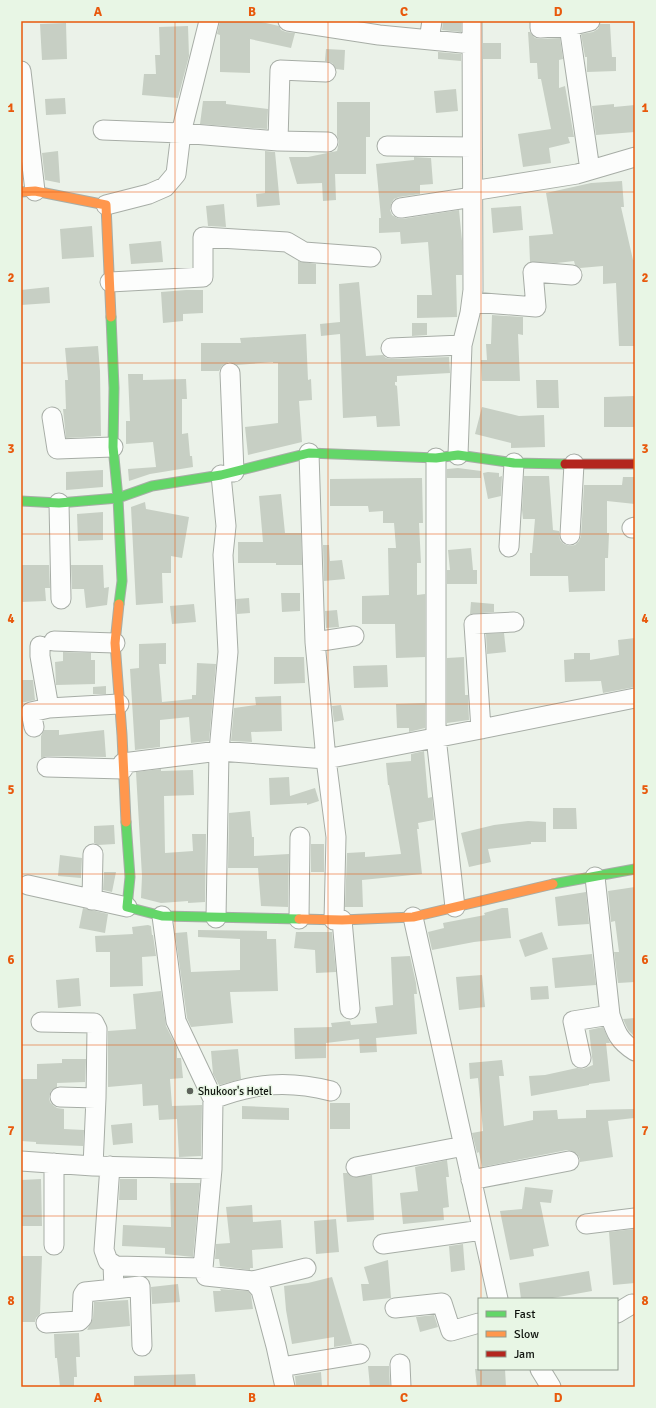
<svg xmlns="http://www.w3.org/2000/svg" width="656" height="1408" font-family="Signika,sans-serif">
	<rect width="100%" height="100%" fill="#ebf2e9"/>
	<path fill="#c7cfc4" d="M220 21H257L279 26 281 30 286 32 295 33 291 48 250 39V73L220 72V35L217 34Z
		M443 21H461V32L442 30Z
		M66 23 67 59 42 60 40 24Z
		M600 24H610L612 57H616V71L587 72V57H585L581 34 593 32 598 29Z
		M188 26 189 56 178 98 142 95 144 74H156L155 55H160L159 27Z
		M528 32H530L535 38 540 39 560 38 563 59 559 60V88L565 86 574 137H568L570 143 549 148 551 163 523 167 518 134 551 129 541 79H538L537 63H530Z
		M483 43H501V59H483Z
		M326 49 345 50 344 70 336 69 332 63 325 61Z
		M438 52 461 54V61L438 59Z
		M456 89 458 111 436 113 434 91Z
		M65 98 66 114 46 115 45 99Z
		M203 101H226V104L268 109 267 129 200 124Z
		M337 102H370V137H366V174H335L336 200 323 201 322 183 297 184 289 157H308L337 151 339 142 337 136Z
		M614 104V107L635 105V132L596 135 592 106Z
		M58 151 60 183 45 180 42 153Z
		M265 151 275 152 280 205 257 207 256 194 265 193Z
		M414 157 431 158 433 184 420 185V194L399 197 394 199 391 204 390 210 392 215 397 218 402 219 459 210 462 241V275H456L457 317 417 318V295H432L428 242 401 244 400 232 379 233V218H381L376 164 414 160Z
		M622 181 624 207H621L633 260H635V346H619L616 283 603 284V266L580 268 575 265 574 261 557 263 530 262 529 236 553 234 546 193 591 183Z
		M224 204 226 227 208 226 206 206Z
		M521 206 523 230 493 233 491 208Z
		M92 226 94 257 62 259 60 229Z
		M161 241 163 262 131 264 129 244Z
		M298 261 316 264V284H298Z
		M359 282 366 356 383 355 386 358 391 359 449 357 450 373 397 376V382H395V385L397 386 400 426 377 427 376 416 343 418 340 334 321 336 320 324 340 322 339 284Z
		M49 287 50 303 21 305V290Z
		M186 290H203V313L183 314V321L163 323 161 292Z
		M492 315 523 317V335L518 334 520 381H482L481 360H487L486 344H491Z
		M412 323H427V335L412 336Z
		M306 334 308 380 311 379 312 400 299 401 302 442 248 455 245 427 278 423V363H273V362L237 365 229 362 222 366 219 371H201V343H241L240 338Z
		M98 346 100 371 101 436 66 438 63 409H66L65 380H68L65 348Z
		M128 374H143V380L186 379 187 399H182V434L188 433 190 456H192L193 467 150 474 129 481 128 469 156 467 153 442 126 444V421H130Z
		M536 380H558L559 408H537Z
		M635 396V427H604V397Z
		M482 407 519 416 544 415 545 447 511 448V443L475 434Z
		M458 468 481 471V478H447V469Z
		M103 470V487L66 490V472Z
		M488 472 499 473V477L502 476 501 496 488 499 483 473Z
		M524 476H549L553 530 559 531 560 540 564 544 570 546 575 545 579 541 581 536 584 485H622L623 477H635V504L607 501V533H609L608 558H605V591L569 592 568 576H530V553H532L535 519H523L522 510Z
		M422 478 423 523H419L421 563H417V595L425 594V657L396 658 395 624H362V596L389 595 388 548H396L394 523H383V511L369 512 368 506H330V479Z
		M281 494 285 533H301L302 565H276V563H238V542H263L259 496Z
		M145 502 146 509 189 517 182 558 171 556V573H162L163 603 136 605 131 507Z
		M103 512V540L78 541 77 514Z
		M323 545H329L330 561 342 560 345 579 324 581Z
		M471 548 473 570H477V584H447V570H450L448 550Z
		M21 565H49L50 588H45L46 601 21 602Z
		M71 565H103L104 588 109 587 107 605 86 608 84 589H72Z
		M281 593H300V611L282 612Z
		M249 598 250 613 237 614 236 599Z
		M471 602 494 604V612L470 614Z
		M194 604 196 622 172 624 170 606Z
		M337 610 339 627 326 628 325 611Z
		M504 633 506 652 487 654 486 634Z
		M635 638V687L603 693 601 681 565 682 564 660 574 659V653H590V660L619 655 618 640Z
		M166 643V664H159L162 702 192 699V695H196L197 663 216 664 209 741 191 743 189 717 160 720V747L135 750 130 669 139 668V644Z
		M63 652 91 653V660H95V684L56 685 55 662 63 661Z
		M274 657H304L305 683 274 684Z
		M464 657 465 695H468L469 720 447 723V658Z
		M387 665 388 687 354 688 353 666Z
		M21 680H33L35 700 21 703Z
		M106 686V694H93V687Z
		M281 696 282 731 251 732 252 742 231 741 234 708 256 705 255 697Z
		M425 703V728L409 732V728H397L396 704Z
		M341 705 344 720 334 722 332 706Z
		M44 730H59V735L104 730 106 757 47 756 41 758V736Z
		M424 751 428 798 432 797 434 820 418 823 419 829H417L422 874 362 880 363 907H345L347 853 365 852V857L401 854 389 785H388L386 763 411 761V754Z
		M161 769V771L193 770 194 795 164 796 165 853 193 851 192 834H206L205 902 188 903V901L161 903 141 898 142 876 136 772Z
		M289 777 290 796 315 788 319 801 307 805V803L270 805 269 778Z
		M553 808H576L577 829H553Z
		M250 811 252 837H254V856L289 854 288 907 261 906 258 868H228L229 813Z
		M528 821 546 822V842H531V844L488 849 491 862 469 867 461 833 494 825Z
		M114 825 115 844 98 845 94 843V826Z
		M311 844H324V872H311Z
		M60 855 82 858 81 878 58 876Z
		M104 872H116L112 892 103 890Z
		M635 887V982L618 983 614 952H619L615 921 611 922 608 891Z
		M586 892 589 924 558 926 555 897Z
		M83 908 108 914 105 933 79 928Z
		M502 908H508L511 938 474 942 432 950 428 932 444 928 443 923 485 915 484 913Z
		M148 925 151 926 152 935H153L156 956 142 957 143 986 110 987V952H96L95 936 133 934 132 927Z
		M198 930 267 931V939H276L278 991 230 992 233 1023 191 1027 187 1018 175 933 187 932 191 972 240 970V939L198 937Z
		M296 932H332L336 972 316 973 315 950 294 948Z
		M542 932 548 949 525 957 519 940Z
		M592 954 596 985 555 988 552 958Z
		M410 956 416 983 417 994H414L417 1034 376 1038 377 1052 360 1053 359 1039 326 1043V1058L295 1059 294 1028 332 1027 331 1023 350 1021 351 1025 377 1023 375 1007 393 1005 391 957Z
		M482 975 485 1007 459 1010 456 977Z
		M79 978 81 1006 58 1008 56 980Z
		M548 986 549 999 531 1000 530 987Z
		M161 991 166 1026 177 1048V1058H181L183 1078 170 1079 172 1106 202 1105 201 1156 179 1157 177 1119 159 1120 158 1105 143 1106 142 1084 108 1087V1031L136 1029 133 994Z
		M635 1018V1037L628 1030 623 1019Z
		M603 1027 610 1043H606L610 1081 589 1084V1085L531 1096 529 1076 545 1075 577 1068 583 1069 593 1065 589 1030Z
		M238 1049 241 1079 219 1085 213 1074 211 1051Z
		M62 1059H86L85 1082 57 1083V1087L51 1091 49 1097 50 1102 54 1106 57 1108 64 1109V1129L84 1130 83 1146 36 1144V1142L21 1141V1079H37V1064L62 1063Z
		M502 1060 504 1076H499L504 1126 533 1120V1111L557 1110 558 1119 586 1118V1110L634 1109V1118L608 1121 613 1157 580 1162V1159L577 1154 572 1151 567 1150 482 1167 479 1152 477 1153 472 1133 483 1131 478 1078 470 1079 469 1063Z
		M330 1103H350V1129H330Z
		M242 1106 289 1108V1120L242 1119Z
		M132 1123 133 1143 113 1145 111 1125Z
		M447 1160 449 1177H446L449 1207 443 1208 444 1220 403 1224 400 1193 418 1191 415 1167Z
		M343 1173H347L353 1177 372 1175 374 1220 347 1222Z
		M41 1179 42 1226H21V1180Z
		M120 1179H137V1200H119Z
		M170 1183H200L193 1257 165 1254V1248L122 1246 123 1225 171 1227Z
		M525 1187 553 1190 551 1203 540 1202 549 1246 533 1249 534 1256 510 1260 500 1211 522 1209Z
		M252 1205 253 1222 281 1220 283 1248 252 1250 253 1268H250V1270L220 1266 219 1259H215L216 1244 230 1243 226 1207Z
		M336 1219 339 1252 316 1254 314 1221Z
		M634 1229 635 1283 613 1285 609 1232Z
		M463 1244 465 1270 451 1272 449 1246Z
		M21 1256H42L40 1314 36 1318 35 1322H21Z
		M388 1260 391 1298 363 1301 361 1284H369L364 1267Z
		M589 1271 592 1291 547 1299H521L519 1283Z
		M332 1277 352 1344 334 1347V1337L292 1344 286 1310 284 1286 308 1283Z
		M178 1284 180 1302 152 1304 151 1287Z
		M220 1289 248 1291 251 1295 253 1309 215 1312 213 1291H221Z
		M128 1300 130 1326 87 1330 93 1318 94 1302Z
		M434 1315 438 1327 420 1332 416 1317Z
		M79 1333 80 1357H76L77 1377H74V1387H60L57 1358H55L54 1334Z
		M368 1366H389L390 1387H370Z
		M475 1369H505L506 1387H477Z
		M321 1372 322 1386 296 1387 295 1376Z
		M195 1374 196 1387H134V1376Z"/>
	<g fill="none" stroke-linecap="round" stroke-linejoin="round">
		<g stroke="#a7ada6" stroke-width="21">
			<path id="street" d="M288 21 379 35 472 44
				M540 21V28L569 26 590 170
				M569 26 590 21
				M429 40 432 21
				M21 71 35 191
				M103 130 181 133 278 141 328 142
				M278 141 280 70 326 72
				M387 146 472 147
				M472 191 577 174 635 157
				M106 205 149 194 165 187 176 174 181 133 209 21
				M401 208 473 197
				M110 282 203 277V237L287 242 304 252 371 257
				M472 302 536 307 533 272 572 275
				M391 348 462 345
				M230 373 234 472
				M52 417 57 449 113 447
				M309 453 315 642 326 759 336 837 334 920
				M458 455 462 345 470 313 473 290 472 21
				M436 458V737L455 907
				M59 503 61 599
				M632 528 635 527
				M570 535 574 464
				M509 547 514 463
				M54 641 115 643
				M315 642 354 636
				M40 646V656L49 708 119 704
				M34 727 31 712 49 708
				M481 729 474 624 514 622
				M123 763 219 751 326 759 481 729 635 698
				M47 767 123 769
				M595 877 610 1015C616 1033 619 1041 635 1051
				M28 885 127 907
				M92 900 93 854
				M162 916 176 1021 213 1099 212 1169 203 1268 206 1276 253 1281 261 1290 276 1346 285 1387
				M413 917 498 1299
				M216 918 219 751 228 652 223 555 226 526 221 475
				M299 919 300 837
				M342 920 350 1009
				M41 1022 94 1023 97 1029 96 1098 93 1166
				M581 1058 573 1021 610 1015
				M60 1097 96 1098
				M213 1099C254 1083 288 1080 331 1091
				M21 1161 93 1166 212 1169
				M110 1166 104 1250 108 1261 116 1266 203 1268
				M356 1167 464 1146
				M471 1180 569 1161
				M586 1224 635 1218
				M383 1244 482 1230
				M54 1245V1163
				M253 1281 306 1268
				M114 1289 140 1286 142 1346
				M395 1308 442 1303 451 1331 479 1323
				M617 1313 632 1304
				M46 1323 79 1321 82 1318 83 1295 85 1292 114 1289 113 1264
				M400 1364 401 1387
				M281 1367 360 1354
				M540 1369 551 1387"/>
		</g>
		<g stroke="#a7ada6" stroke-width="11">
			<path id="fast" d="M111 317 114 388 113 447 118 498 122 581 119 604
				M21 501 59 503 118 498 152 486 221 475 309 453 436 458 458 455 514 463 565 464
				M126 822 130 877 127 907 162 916 299 919
				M553 884 635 869"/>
		</g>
		<g stroke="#a7ada6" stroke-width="11">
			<path id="slow" d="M21 192 35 191 106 205 111 317
				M119 604 115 643 122 735 126 822
				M299 919 342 920 413 917 553 884"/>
		</g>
		<g stroke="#a7ada6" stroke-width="11">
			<path id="jam" d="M565 464H635"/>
		</g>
		<use href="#street" stroke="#fcfdfc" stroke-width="19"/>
		<use href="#fast" stroke="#63d668" stroke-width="9"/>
		<use href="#slow" stroke="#ff974d" stroke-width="9"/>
		<use href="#jam" stroke="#b3261e" stroke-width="9"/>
	</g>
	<path fill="none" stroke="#e8590c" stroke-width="1" stroke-opacity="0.55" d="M175 21V1387M328 21V1387M481 21V1299M21 192H635M21 363H635M21 534H635M21 704H635M21 874H635M21 1045H635M21 1216H635M481 1369V1387"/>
	<circle fill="#5d625b" stroke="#e8f6e5" stroke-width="1.5" cx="190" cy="1091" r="4"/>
	<g text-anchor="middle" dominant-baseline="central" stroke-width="3" stroke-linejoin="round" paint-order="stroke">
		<g font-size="11" fill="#10140f" stroke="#e8f6e5" text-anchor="start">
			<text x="198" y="1091">Shukoor's Hotel</text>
		</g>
	</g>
	<rect width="656" height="1408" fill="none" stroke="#e8f6e5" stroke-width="44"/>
	<rect x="478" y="1298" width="140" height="72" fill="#e8f6e5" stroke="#929c8f"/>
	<rect x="486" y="1311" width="20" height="6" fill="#63d668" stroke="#929c8f"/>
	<text x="514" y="1318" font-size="12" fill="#10140f">Fast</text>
	<rect x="486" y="1331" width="20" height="6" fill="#ff974d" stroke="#929c8f"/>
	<text x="514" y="1338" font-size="12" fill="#10140f">Slow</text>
	<rect x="486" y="1351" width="20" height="6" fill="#b3261e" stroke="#929c8f"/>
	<text x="514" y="1358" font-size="12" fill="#10140f">Jam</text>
	<rect x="22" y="22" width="612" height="1364" fill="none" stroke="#e8590c" stroke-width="1.5"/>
	<g font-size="13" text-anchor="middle" font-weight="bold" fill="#e8590c">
		<text x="98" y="16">A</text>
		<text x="252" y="16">B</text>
		<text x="404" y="16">C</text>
		<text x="558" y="16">D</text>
		<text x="11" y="112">1</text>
		<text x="645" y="112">1</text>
		<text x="11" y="282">2</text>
		<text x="645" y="282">2</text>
		<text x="11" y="453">3</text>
		<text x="645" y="453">3</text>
		<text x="11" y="623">4</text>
		<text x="645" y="623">4</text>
		<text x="11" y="794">5</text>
		<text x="645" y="794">5</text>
		<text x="11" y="964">6</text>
		<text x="645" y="964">6</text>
		<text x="11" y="1135">7</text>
		<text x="645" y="1135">7</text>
		<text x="11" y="1305">8</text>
		<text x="645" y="1305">8</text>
		<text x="98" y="1402">A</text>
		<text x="252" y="1402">B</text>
		<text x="404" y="1402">C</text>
		<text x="558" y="1402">D</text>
	</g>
</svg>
